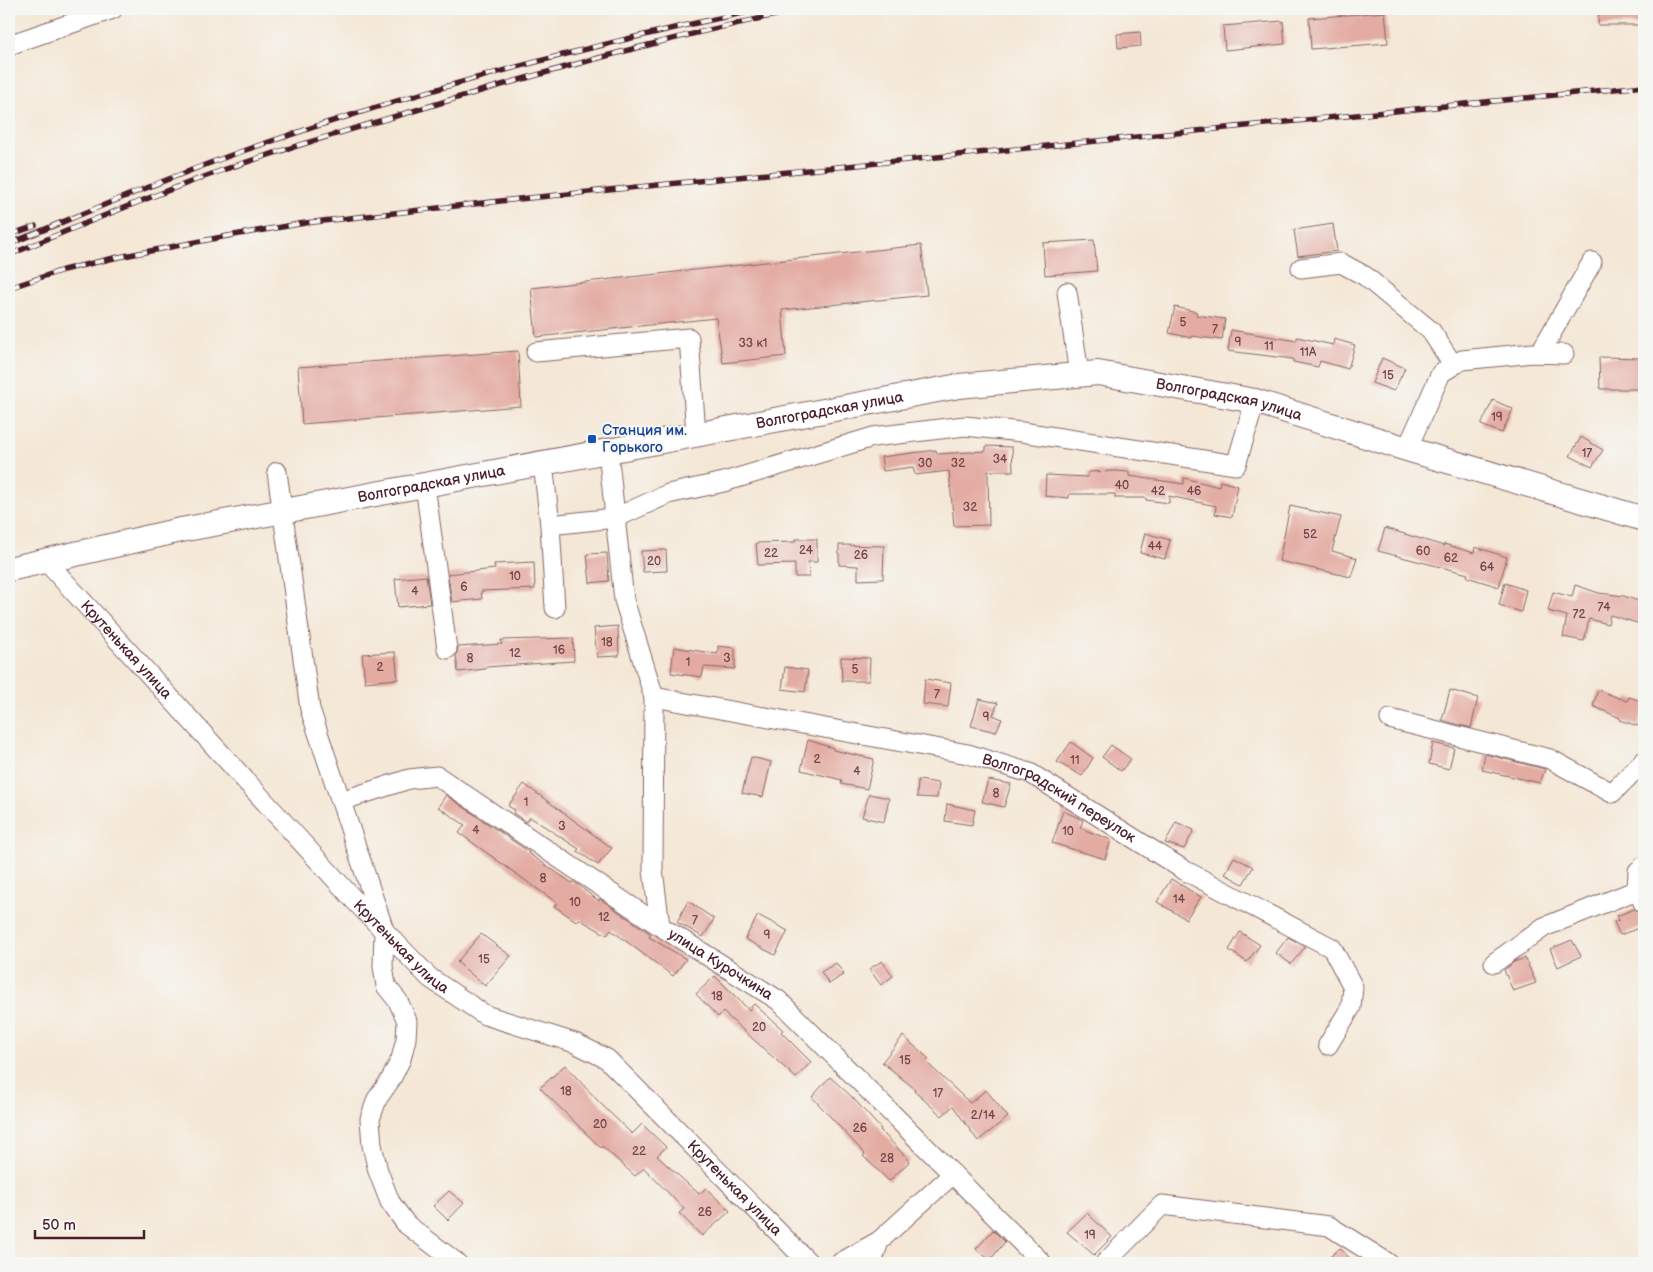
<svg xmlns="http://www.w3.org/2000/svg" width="1653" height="1272" font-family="'Balsamiq Sans',sans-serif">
	<rect width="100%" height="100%" fill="#f6f6f2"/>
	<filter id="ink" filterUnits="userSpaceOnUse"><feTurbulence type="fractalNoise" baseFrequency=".02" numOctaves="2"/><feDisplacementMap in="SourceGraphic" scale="10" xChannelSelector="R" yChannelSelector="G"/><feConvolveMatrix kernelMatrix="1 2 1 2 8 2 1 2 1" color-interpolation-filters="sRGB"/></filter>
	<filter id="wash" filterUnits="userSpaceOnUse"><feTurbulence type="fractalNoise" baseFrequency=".0096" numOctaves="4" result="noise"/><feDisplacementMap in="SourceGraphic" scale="20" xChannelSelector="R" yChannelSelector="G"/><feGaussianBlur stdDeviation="1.12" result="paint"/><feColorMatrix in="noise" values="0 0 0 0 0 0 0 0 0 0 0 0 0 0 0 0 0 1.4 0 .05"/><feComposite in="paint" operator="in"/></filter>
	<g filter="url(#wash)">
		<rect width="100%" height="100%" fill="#f4e7d5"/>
		<g id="blocks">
			<path fill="#e3aba2" d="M1599 9H1644V25H1598Z
				M1385 12 1388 43 1311 49 1309 18Z
				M1283 21 1285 44 1225 50 1223 26Z
				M1140 32 1141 46 1118 48 1117 34Z
				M1333 224 1337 251 1298 256 1294 230Z
				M1094 240 1097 271 1045 275 1043 243Z
				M921 245 927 295 782 310 786 356 723 363 716 318 536 337 531 288Z
				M1175 307 1197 312 1196 315 1225 319 1222 340 1192 336V338L1169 333Z
				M1231 330 1297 341V337L1333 345 1334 339 1355 345 1348 369 1320 361 1318 367 1293 362V359L1228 351Z
				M518 351 521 406 302 424 298 367Z
				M1599 357 1644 358V389H1600Z
				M1382 358 1405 368 1394 391 1372 383Z
				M1493 400 1513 409 1502 433 1481 425Z
				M1581 437 1603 450 1592 467 1570 456Z
				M986 446 1012 447 1013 471H988L989 525 954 526 949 471 915 475 913 467 883 471 881 457 936 450 937 454 986 451Z
				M1115 471 1129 472V476L1184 484V478L1219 487 1220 481 1238 486 1232 517 1215 514 1216 506 1169 496V503L1146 500V498H1115V494H1069V498L1045 496 1046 475 1088 477V472Z
				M1290 506 1341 517 1332 551 1357 558 1351 577 1279 561Z
				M1385 528 1444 546V544L1474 553 1475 547 1507 557 1499 587 1467 577 1468 574 1378 551Z
				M1145 533 1170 540 1165 559 1140 553Z
				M795 539H817V562H808L809 577H795V564L758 565 756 543 795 542Z
				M839 545 884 546 883 579 858 580V566L839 565Z
				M666 550 667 571 643 572 641 551Z
				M607 553 609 581 590 583 587 554Z
				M534 562 535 589 481 591 482 599 452 602 448 574 495 569 494 564Z
				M426 576 430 604 398 607 395 579Z
				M1505 583 1526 590 1521 612 1499 605Z
				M1575 585 1599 593 1624 596 1644 603V625L1610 615 1608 624 1589 619 1584 641 1563 637 1567 616 1548 611 1553 592 1572 597Z
				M618 626 619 656 597 657 594 628Z
				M573 638 574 661 486 667V669L458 672 456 656 458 647 502 644 501 640Z
				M718 646 735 648V669L704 667 702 677 671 673 674 647 718 654Z
				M395 652 398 679 365 682 362 654Z
				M841 657 870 658 869 681H842Z
				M785 667 808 670 805 692 782 689Z
				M925 679 951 683 948 707 923 704Z
				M1450 690 1478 698 1471 728 1442 720Z
				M1598 690 1627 701 1629 697 1644 702V708L1638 726 1619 720 1620 718 1593 706Z
				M979 699 998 703 993 715 1002 719 996 732 971 726Z
				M808 740 833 748V750L874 759 867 789 841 784 842 780 801 770Z
				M1071 742 1093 758 1082 776 1057 762Z
				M1433 743 1454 748 1449 769 1429 764Z
				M1111 745 1131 759 1121 771 1102 757Z
				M1485 754 1545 769 1540 783 1482 770Z
				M751 757 771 762 763 797 742 793Z
				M918 780 939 783 937 798 917 797Z
				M988 780 1011 784 1004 807 982 802Z
				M524 784 612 848 598 865 577 851 579 849 530 817 526 822 513 813 515 810 508 806Z
				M869 794 889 798 884 822 862 817Z
				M446 795 529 852 528 853 572 883 574 882 599 901 600 899 651 934 649 937 686 959 673 976 611 930 607 935 579 919 576 921 554 906 557 903 459 833 465 825 438 807Z
				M947 804 975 810 972 825 945 821Z
				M1063 811 1083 820 1080 828 1111 840 1105 859 1052 843Z
				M1176 822 1194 830 1184 849 1165 843Z
				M1234 857 1253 867 1243 884 1225 874Z
				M1171 879 1201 897 1186 919 1157 902Z
				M688 901 714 919 703 937 677 922Z
				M1634 909 1639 914 1644 926 1620 935 1614 922 1619 920 1617 916Z
				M758 915 788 931 775 955 745 939Z
				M1240 932 1260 945 1247 962 1229 950Z
				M481 934 511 956 485 986 457 962Z
				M1288 937 1305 947 1291 964 1276 953Z
				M1572 940 1581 956 1558 967 1550 949Z
				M1525 958 1536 983 1513 991 1504 970 1514 962Z
				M882 961 893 976 881 985 869 969Z
				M836 963 844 974 829 984 821 972Z
				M715 976 749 1010 754 1004 783 1030 781 1032 811 1062 796 1078 723 1012 718 1017 696 994Z
				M903 1036 929 1059 926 1062 970 1103 986 1090 1008 1117 978 1141 953 1106 942 1116 914 1091 915 1089 882 1062Z
				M565 1065 599 1102 632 1134 642 1124 666 1147 657 1156 699 1194 706 1188 730 1211 702 1236 679 1213 684 1209 644 1168 635 1176 602 1146 601 1148 540 1088Z
				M830 1077 852 1097 881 1129 880 1130 910 1161 889 1181 863 1156 865 1154 812 1097Z
				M449 1191 464 1203 448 1220 433 1206Z
				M1087 1213 1112 1237 1094 1255 1067 1232Z
				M993 1230 1005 1242 990 1260 976 1249Z
				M1340 1248 1354 1263H1323Z"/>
		</g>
	</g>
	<g filter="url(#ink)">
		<use href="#blocks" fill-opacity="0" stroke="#866566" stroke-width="1"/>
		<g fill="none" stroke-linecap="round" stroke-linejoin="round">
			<g stroke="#866566" stroke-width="21">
				<g id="minor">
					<path d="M9 45 113 9"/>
					<path d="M1301 268 1341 263 1365 276 1431 331 1453 365"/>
					<path d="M1067 292 1079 374"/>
					<path d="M536 352 689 338 696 434"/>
					<path d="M1540 353 1592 262"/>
					<path d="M1407 449 1441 373 1462 360 1533 353 1564 354"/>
					<path d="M608 451 624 600 654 697 653 870 660 926"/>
					<path d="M543 463 550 525 555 608"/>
					<path d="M277 472 310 709 384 930 383 966 386 986 398 1001 407 1021 406 1039 401 1059 391 1079 377 1099 370 1119 372 1145 378 1171 390 1202 406 1224 457 1263"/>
					<path d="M425 485 447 649"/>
					<path d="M550 525 615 518 668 494 724 482 873 437 965 426 1022 432 1236 465 1255 401"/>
					<path id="s1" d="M45 560 356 902 430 978 485 1015 575 1043 607 1059 809 1263"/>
					<path id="s2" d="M654 697 968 754 1030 773 1184 870 1332 948 1353 987 1351 1007 1328 1045"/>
					<path d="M1390 719 1550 759 1612 793 1644 761"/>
					<path id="s3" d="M341 801 409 779 437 776 660 926 778 1000 1042 1263"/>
					<path d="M1644 866 1638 871 1637 890 1644 904"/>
					<path d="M1494 963 1544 927 1637 890"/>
					<path d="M840 1263 879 1241 953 1174"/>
					<path d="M872 1263 879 1241"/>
					<path d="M1105 1263 1162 1205 1329 1226 1388 1263"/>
				</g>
			</g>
			<g stroke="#866566" stroke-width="26">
				<g id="major">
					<path id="s4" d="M9 569 181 530 959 386 1098 373 1255 401 1407 449 1644 519"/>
				</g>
			</g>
			<use href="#minor" stroke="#fff" stroke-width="19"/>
			<use href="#major" stroke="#fff" stroke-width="24"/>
			<g stroke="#4a1f2b" stroke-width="5.5">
				<path id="rail" d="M9 235 35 226
					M9 244C85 213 160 181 237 153 408 93 584 46 761 9
					M9 255C80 225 151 196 223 170 301 143 381 121 460 97 574 64 689 32 805 9
					M9 288 63 270 114 258 222 237 305 223 519 199 1644 86"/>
			</g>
			<use href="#rail" stroke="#f6f6f2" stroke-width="4" stroke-dasharray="11" stroke-linecap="butt"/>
		</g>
	</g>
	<rect fill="#1a4fb4" stroke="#f6f6f2" stroke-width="2" x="587" y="434" width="10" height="10" rx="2.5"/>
	<g text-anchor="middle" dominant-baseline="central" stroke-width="4" stroke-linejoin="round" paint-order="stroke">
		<g font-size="12" fill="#704249">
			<text x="1183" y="322">5</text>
			<text x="1215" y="329">7</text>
			<text x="1238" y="342">9</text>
			<text x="753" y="343">33 к1</text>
			<text x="1269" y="346">11</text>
			<text x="1308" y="352">11А</text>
			<text x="1388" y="375">15</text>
			<text x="1497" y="417">19</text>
			<text x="1587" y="453">17</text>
			<text x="1000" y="459">34</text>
			<text x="925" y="463">30</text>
			<text x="958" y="463">32</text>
			<text x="1122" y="485">40</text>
			<text x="1158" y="491">42</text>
			<text x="1194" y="491">46</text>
			<text x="970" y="507">32</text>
			<text x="1310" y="534">52</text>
			<text x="1155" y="546">44</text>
			<text x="806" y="550">24</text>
			<text x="1423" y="551">60</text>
			<text x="771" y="553">22</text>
			<text x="861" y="555">26</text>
			<text x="1451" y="558">62</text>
			<text x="654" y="561">20</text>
			<text x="1487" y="567">64</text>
			<text x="515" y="576">10</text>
			<text x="464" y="587">6</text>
			<text x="415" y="591">4</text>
			<text x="1604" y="607">74</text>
			<text x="1579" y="614">72</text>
			<text x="607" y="642">18</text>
			<text x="559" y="650">16</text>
			<text x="515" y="653">12</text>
			<text x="470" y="658">8</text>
			<text x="727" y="658">3</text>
			<text x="688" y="662">1</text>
			<text x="380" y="667">2</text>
			<text x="855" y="669">5</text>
			<text x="937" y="694">7</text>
			<text x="986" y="717">9</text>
			<text x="817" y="759">2</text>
			<text x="1075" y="760">11</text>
			<text x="857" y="771">4</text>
			<text x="996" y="793">8</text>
			<text x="526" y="802">1</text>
			<text x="562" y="826">3</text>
			<text x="476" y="830">4</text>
			<text x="1068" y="831">10</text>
			<text x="543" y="878">8</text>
			<text x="1179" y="899">14</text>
			<text x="575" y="902">10</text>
			<text x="604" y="917">12</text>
			<text x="695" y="920">7</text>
			<text x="767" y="935">9</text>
			<text x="484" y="959">15</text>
			<text x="717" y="996">18</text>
			<text x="759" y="1027">20</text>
			<text x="905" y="1060">15</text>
			<text x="566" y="1091">18</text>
			<text x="938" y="1093">17</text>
			<text x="983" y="1115">2/14</text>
			<text x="600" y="1124">20</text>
			<text x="860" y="1128">26</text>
			<text x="639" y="1151">22</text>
			<text x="887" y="1158">28</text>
			<text x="705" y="1212">26</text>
			<text x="1090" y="1235">19</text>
		</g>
		<g font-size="15" fill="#4a1f2b" stroke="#f6f6f2">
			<text stroke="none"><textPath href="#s4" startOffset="1241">Волгоградская улица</textPath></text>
			<text stroke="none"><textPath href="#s4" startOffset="836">Волгоградская улица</textPath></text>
			<text stroke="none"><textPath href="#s4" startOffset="431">Волгоградская улица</textPath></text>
			<text stroke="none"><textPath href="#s1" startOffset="121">Крутенькая улица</textPath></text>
			<text stroke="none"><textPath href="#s2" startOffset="421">Волгоградский переулок</textPath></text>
			<text stroke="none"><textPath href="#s1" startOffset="526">Крутенькая улица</textPath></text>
			<text stroke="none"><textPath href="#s3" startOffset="440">улица Курочкина</textPath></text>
			<text stroke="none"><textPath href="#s1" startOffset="946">Крутенькая улица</textPath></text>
		</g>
		<g font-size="15" fill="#164399" stroke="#f6f6f2" text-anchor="start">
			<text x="602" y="430">Станция им.<tspan x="602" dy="17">Горького</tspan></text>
		</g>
	</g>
	<rect width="1653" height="1272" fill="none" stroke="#f6f6f2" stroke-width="30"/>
	<path d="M35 1230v8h109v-8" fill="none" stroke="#4a1f2b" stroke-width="2.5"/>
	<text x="42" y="1230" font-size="15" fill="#4a1f2b" stroke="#f6f6f2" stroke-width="4" paint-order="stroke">50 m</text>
</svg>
